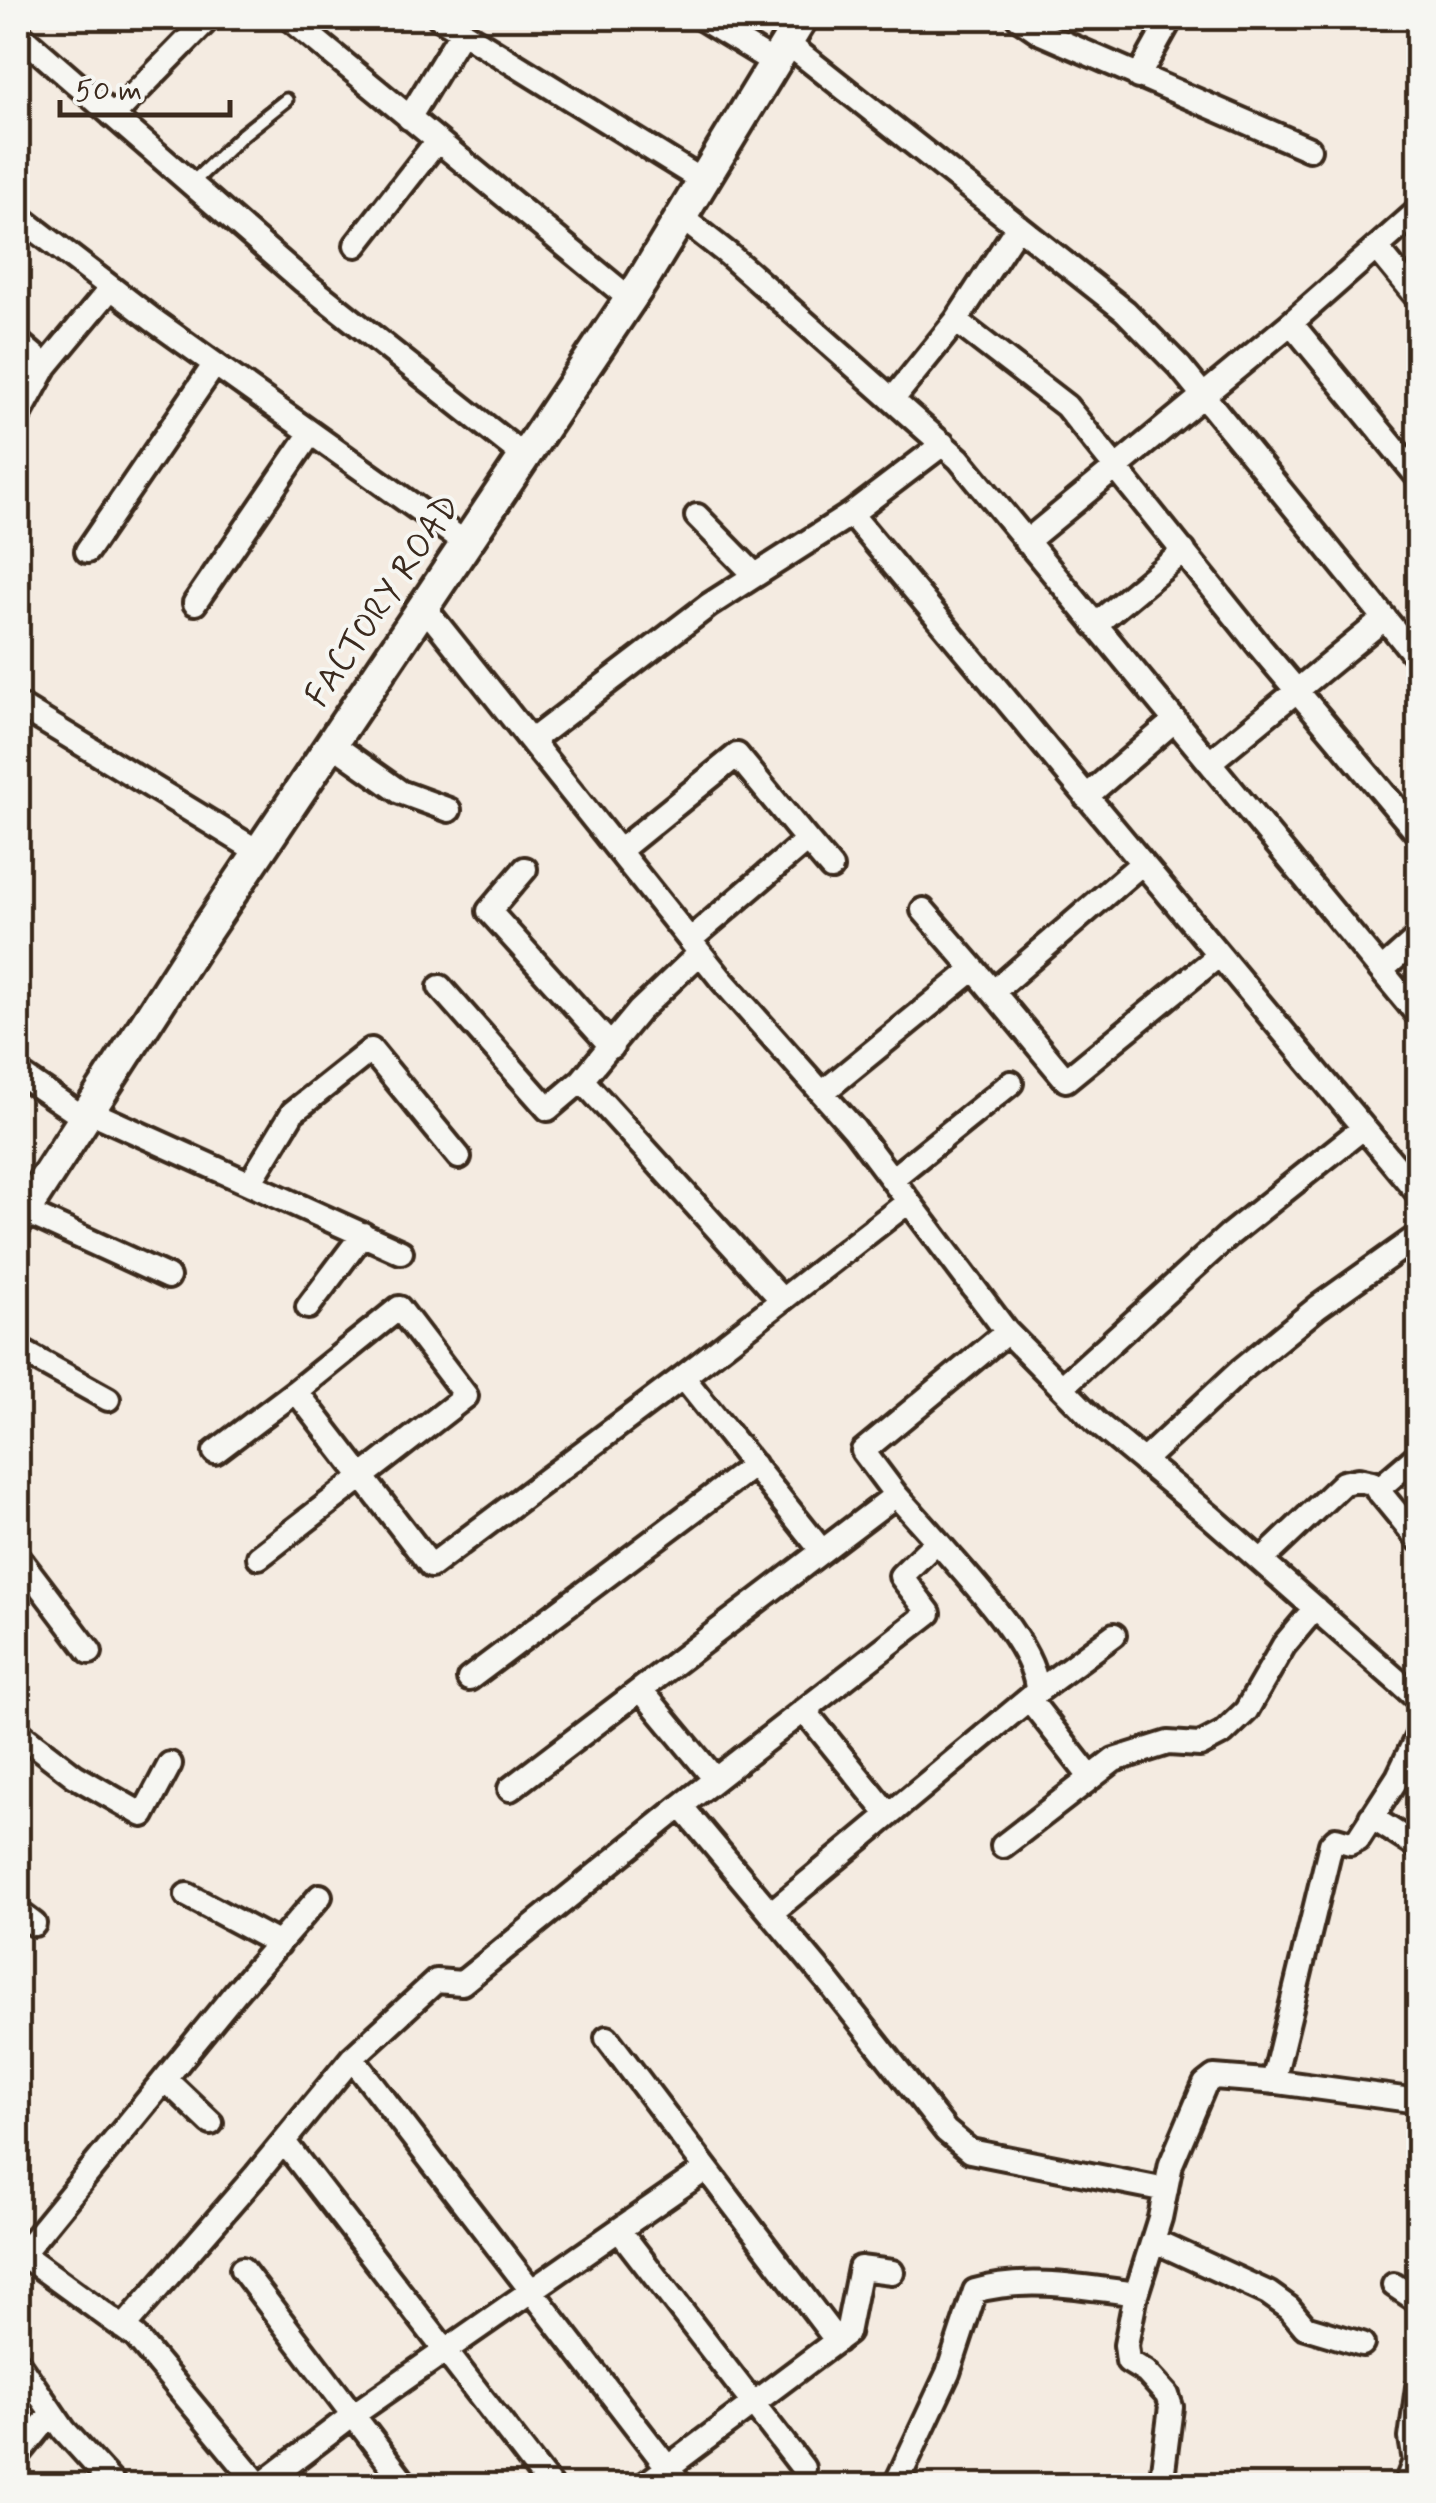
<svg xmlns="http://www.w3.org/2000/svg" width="1436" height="2503" font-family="Mynerve,sans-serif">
	<rect width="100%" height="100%" fill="#f4ebe1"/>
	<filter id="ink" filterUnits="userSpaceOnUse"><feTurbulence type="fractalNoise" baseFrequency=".01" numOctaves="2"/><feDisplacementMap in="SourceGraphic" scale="20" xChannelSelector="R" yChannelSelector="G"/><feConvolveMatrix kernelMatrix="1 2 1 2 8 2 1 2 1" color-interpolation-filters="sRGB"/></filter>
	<g filter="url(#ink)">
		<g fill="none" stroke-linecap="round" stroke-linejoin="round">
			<g stroke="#3b2a1e" stroke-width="19">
				<path id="lane" d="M192 183 242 135 286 100"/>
			</g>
			<g stroke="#3b2a1e" stroke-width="30">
				<path id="street" d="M289 18 630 299
					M440 18 703 181
					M701 18 775 63
					M1019 18 1041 33 1309 149
					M18 33 303 281 525 457
					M787 43 1125 311 1180 367 1418 659
					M1138 77 1171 18
					M113 116 209 18
					M409 118 462 31
					M18 216 153 320 467 544
					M681 217 728 254 959 459 1418 1015
					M1018 226 956 321 1066 406 1260 647 1418 834
					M356 245 437 141
					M1377 248 1418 298
					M1291 323 1418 211
					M18 342 46 366
					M893 399 956 321
					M18 417 46 366 111 288
					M851 514 943 444
					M697 516 755 575
					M1026 542 1291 323 1418 477
					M87 551 215 364
					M195 603 311 433
					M424 607 721 979 854 1129 1007 1332 1096 1422 1211 1517 1418 1699
					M1095 625 1184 551
					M18 705 259 852
					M531 741 709 605 851 514 1418 1193
					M332 744 400 792 449 810
					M1210 762 1385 618
					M1086 797 1175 720
					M807 840 831 868
					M619 851 737 755 807 840 690 940
					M525 869 489 911 612 1047
					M700 953 639 1011 582 1080 782 1300
					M974 969 1066 1080 1218 956
					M1382 970 1418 938
					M440 987 548 1109 582 1080
					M993 992 1141 864
					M18 1073 84 1118
					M822 1093 974 969 923 910
					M89 1111 401 1252
					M892 1179 1011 1083
					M250 1183 293 1112 371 1050 459 1157
					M24 1211 168 1277
					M308 1307 363 1234
					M18 1349 108 1399
					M1062 1387 1229 1235 1363 1128
					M215 1452 296 1391 431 1566 683 1377
					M1143 1461 1242 1369 1318 1307 1418 1236
					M1377 1490 1418 1455
					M896 1495 863 1451 1007 1332
					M822 1551 683 1377 908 1202
					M18 1557 90 1652
					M259 1557 466 1396 399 1308 296 1391
					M1261 1561 1343 1483 1358 1480 1372 1483 1418 1539
					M469 1679 754 1465
					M641 1690 715 1779
					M1037 1692 1114 1635
					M1029 1699 1091 1778
					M804 1710 889 1815
					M18 1732 75 1776 143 1815 170 1764
					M510 1789 896 1495 937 1541
					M1371 1817 1418 1847
					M1003 1846 1114 1760 1168 1743 1200 1745 1223 1733 1246 1711 1284 1645 1315 1608
					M187 1895 279 1944
					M18 1912 34 1924
					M771 1913 1037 1692C1037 1647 967 1577 937 1541L901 1576 929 1613 681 1806 826 1979 946 2131 970 2151 1166 2190
					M607 2038 837 2341
					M352 2058 682 2486
					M167 2081 211 2123
					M1273 2082 1331 1844 1336 1839 1350 1843 1358 1839 1398 1777 1418 1735
					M284 2142 550 2486
					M619 2230 803 2468
					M1153 2240 1268 2293 1289 2308 1305 2327 1362 2344
					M18 2251 136 2337 260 2486
					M22 2254 236 1992 320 1896
					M242 2269 407 2486
					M1394 2285 1418 2301
					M123 2328 256 2175 352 2058 436 1981 462 1983 681 1806
					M18 2363 64 2430 115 2486
					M18 2455 52 2413
					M1415 2461 1411 2438 1418 2387
					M260 2486 353 2415 706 2169
					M643 2486 847 2333 860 2268 892 2272
					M895 2486 948 2373 975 2291C1027 2276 1084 2287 1136 2294
					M1161 2486 1171 2407 1167 2395 1146 2372 1128 2361 1126 2345 1136 2294 1160 2218 1171 2164 1205 2084 1214 2077 1278 2082 1418 2101
					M1405 2486 1415 2461 1418 2462"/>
			</g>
			<g stroke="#3b2a1e" stroke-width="38">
				<path id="secondary" d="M18 1221 195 947 641 283 802 18"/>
			</g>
			<use href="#lane" stroke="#f6f6f2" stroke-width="11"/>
			<use href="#street" stroke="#f6f6f2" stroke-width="22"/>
			<use href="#secondary" stroke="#f6f6f2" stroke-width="30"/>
		</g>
	</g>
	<g text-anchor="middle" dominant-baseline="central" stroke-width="8" stroke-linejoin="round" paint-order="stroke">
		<g font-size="35" fill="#3b2a1e" stroke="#f6f6f2">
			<text transform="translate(383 601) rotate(-56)">FACTORY ROAD</text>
		</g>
	</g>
	<rect width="1436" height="2503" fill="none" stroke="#f6f6f2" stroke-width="60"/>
	<rect x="30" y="30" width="1376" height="2443" fill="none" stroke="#3b2a1e" stroke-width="4" filter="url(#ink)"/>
	<path d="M60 100v15h170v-15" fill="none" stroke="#3b2a1e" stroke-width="5"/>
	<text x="75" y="100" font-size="30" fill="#3b2a1e" stroke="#f6f6f2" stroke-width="8" paint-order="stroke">50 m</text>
</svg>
